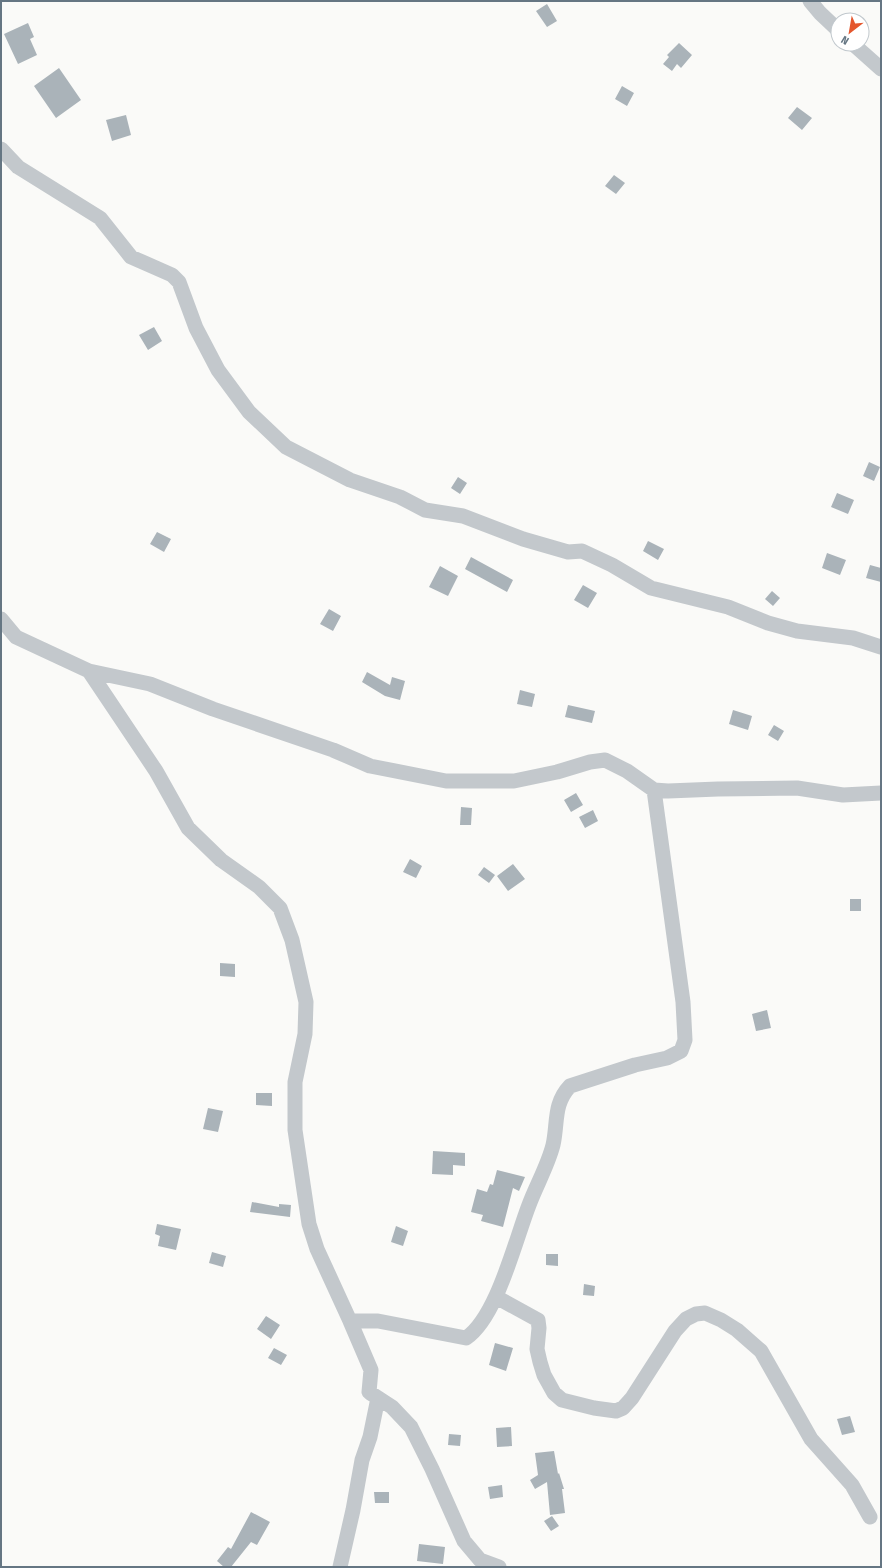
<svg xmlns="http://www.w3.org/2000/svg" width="882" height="1568" font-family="'Fira Sans Condensed',sans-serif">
	<rect width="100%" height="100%" fill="#fafaf8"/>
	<path fill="#aab3b9" d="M547 4 557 21 547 27 536 11Z
		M28 23 34 37 30 39 37 55 18 64 4 34Z
		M679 43 692 55 681 68 677 64 672 71 663 64 669 57 667 55Z
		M59 68 81 100 56 118 34 86Z
		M622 86 634 93 627 106 615 99Z
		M797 107 812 118 802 130 788 118Z
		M126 115 131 135 112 141 106 120Z
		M614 175 625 183 616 194 605 186Z
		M154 327 162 341 148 350 139 335Z
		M869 462 880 467 874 481 863 476Z
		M458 477 467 483 460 494 451 488Z
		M837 493 854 500 848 514 831 507Z
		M157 532 171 539 164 552 150 544Z
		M648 541 664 549 658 560 643 551Z
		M827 553 846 560 840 575 822 568Z
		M471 557 513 580 507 592 465 569Z
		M870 565 881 568V582L866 578Z
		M440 566 458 576 448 596 429 587Z
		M583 585 597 593 588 608 574 600Z
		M772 591 780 598 773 606 765 599Z
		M329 609 341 616 333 631 320 624Z
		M367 672 390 685 392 677 405 681 400 700 385 696 362 682Z
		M520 690 535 694 532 707 517 704Z
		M568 705 595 711 592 723 565 717Z
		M733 710 752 716 748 730 729 724Z
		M774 725 784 731 778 741 768 735Z
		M576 793 583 805 571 812 564 800Z
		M461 807 472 808 471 825H460Z
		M593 810 598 821 585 828 579 817Z
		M410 859 422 866 416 878 403 872Z
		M513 864 525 879 508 891 497 876Z
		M484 867 495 875 489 883 478 875Z
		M850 899H861V911H850Z
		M220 963 235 964V977L220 976Z
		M767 1010 771 1028 756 1031 752 1014Z
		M256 1093H272V1106L256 1105Z
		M208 1108 223 1111 218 1132 203 1129Z
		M433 1151 465 1153V1166L453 1165V1175L432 1174Z
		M497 1170 525 1177 519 1191 513 1188 503 1227 481 1221 483 1215 471 1212 477 1189 487 1192 490 1184 493 1185Z
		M252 1202 279 1207V1204L291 1205 290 1217 250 1212Z
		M157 1224 181 1229 176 1250 158 1246 160 1236 155 1234Z
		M396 1226 408 1231 403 1246 391 1242Z
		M212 1252 226 1256 223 1267 209 1263Z
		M546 1254H558V1266L546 1265Z
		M584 1284 595 1286 594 1296 583 1295Z
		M266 1316 280 1325 271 1339 257 1329Z
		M495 1343 513 1348 506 1371 489 1365Z
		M274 1348 287 1355 281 1365 268 1358Z
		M850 1416 855 1432 842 1435 837 1419Z
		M511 1427 512 1446 497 1447 496 1428Z
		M449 1434 461 1435 460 1446 448 1445Z
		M554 1451 558 1474 559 1473 564 1489H562L565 1513 550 1515 547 1482 535 1489 530 1480 538 1475 535 1453Z
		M502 1485 503 1497 490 1499 488 1487Z
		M374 1492H389V1503H375Z
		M251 1512 270 1522 257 1545 251 1542 231 1567H224L217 1561 228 1547 231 1549Z
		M552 1516 559 1526 551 1531 544 1521Z
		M419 1544 445 1547 443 1564 417 1561Z"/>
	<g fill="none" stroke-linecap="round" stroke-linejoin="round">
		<path stroke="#c3c8cc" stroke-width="15" d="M810 1 820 13 838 30
			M853 44 881 69
			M1 149 18 167 100 218 131 257 172 275 179 282 196 328 218 370 249 412 286 447 350 480 400 497 425 510 463 516 523 539 568 552 582 551 612 565 651 588 728 607 768 623 797 631 853 638 881 647
			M1 619 16 637 89 671 150 684 213 709 333 750 370 766 446 781H514L557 772 590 762 605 760 627 771 654 790 668 791 718 789 797 788 843 795 881 793
			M89 671 156 771 188 828 221 860 259 887 280 908 292 940 306 1002 305 1034 295 1082V1130L309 1224 317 1249 350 1321 371 1370 369 1392
			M496 1297 538 1320 539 1328 537 1349 540 1362 544 1375 554 1393 562 1400 594 1408 616 1411 623 1408 632 1398 675 1331 686 1319 696 1314 705 1313 721 1320 737 1330 761 1351 811 1439 852 1485 870 1517
			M350 1321H378L466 1338C497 1317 515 1241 529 1205 536 1186 548 1165 553 1145 558 1123 553 1104 570 1086L635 1065 667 1058 681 1051 685 1040 683 1002 654 790
			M369 1392 392 1407 411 1427 432 1469 464 1541 480 1560 499 1567
			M340 1567 353 1510 362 1460 370 1437 378 1398 370 1393"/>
	</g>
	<rect width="882" height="1568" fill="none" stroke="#657683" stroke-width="4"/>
	<g transform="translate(850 32) rotate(211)"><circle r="19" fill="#ffffff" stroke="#c1c8cd"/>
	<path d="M0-3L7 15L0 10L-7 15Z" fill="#e4572e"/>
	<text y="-6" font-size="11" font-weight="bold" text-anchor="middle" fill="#657683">N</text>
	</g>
</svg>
